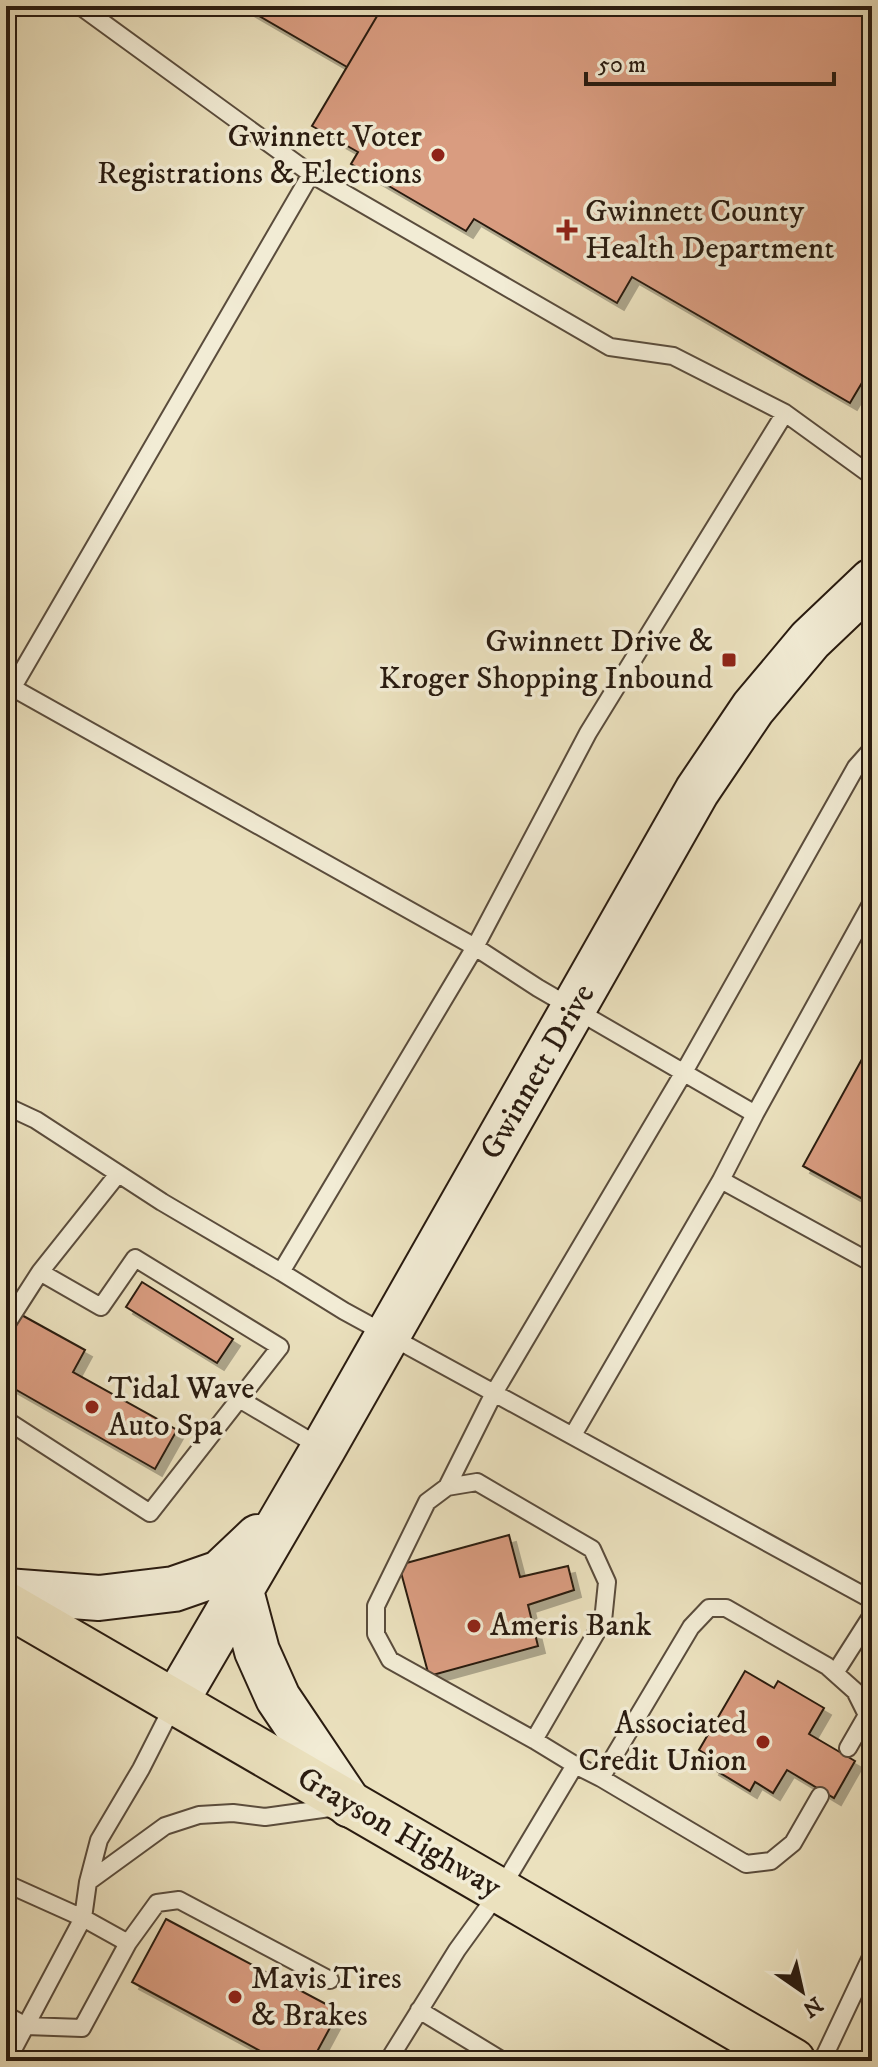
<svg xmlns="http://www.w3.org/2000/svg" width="878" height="2067" font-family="'IM FELL DW Pica',serif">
	<defs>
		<filter id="shadow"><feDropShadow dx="7" dy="7" stdDeviation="0" flood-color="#0004"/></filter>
	</defs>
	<rect width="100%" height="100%" fill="#ebe1be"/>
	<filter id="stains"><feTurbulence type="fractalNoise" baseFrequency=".0025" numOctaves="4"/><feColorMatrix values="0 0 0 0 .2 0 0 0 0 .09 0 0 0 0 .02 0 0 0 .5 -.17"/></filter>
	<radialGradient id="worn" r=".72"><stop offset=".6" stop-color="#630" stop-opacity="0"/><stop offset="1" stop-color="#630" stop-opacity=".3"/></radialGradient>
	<path fill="#d99c80" stroke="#291b10" stroke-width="2" filter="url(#shadow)" d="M242 6H383L347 67Z
		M383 6H872V380L866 376 850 403 632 277 617 303 474 219 466 231 351 164 358 152 312 126Z
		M872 1041V1204L803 1166Z
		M142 1282 233 1339 217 1363 126 1307Z
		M18 1313 85 1350 73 1372 177 1430 155 1469 6 1384V1334Z
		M509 1535 520 1577 568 1566 574 1590 528 1605 538 1646 429 1676 399 1565Z
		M745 1671 774 1688 778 1681 824 1708 809 1734 855 1761 834 1798 787 1770 773 1793 755 1782 750 1791 712 1768 716 1760 699 1750Z
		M166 1919 339 2011 312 2061H279L132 1982Z"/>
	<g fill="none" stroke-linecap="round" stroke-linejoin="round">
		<g stroke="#5a4c3c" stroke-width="20">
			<path id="lane" d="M80 6 311 174 610 347 673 356 785 413 872 476
				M13 688 475 947 588 733 785 413
				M6 699 311 174
				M872 749 856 767 684 1072 494 1393 872 1600
				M6 1106 36 1120 162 1202 281 1272 475 947 538 988 755 1114
				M721 1180 872 1263
				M40 1272 118 1174
				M281 1272 344 1311 494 1393 447 1487
				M6 1325 40 1272 101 1307 135 1258 280 1347 150 1513 6 1420
				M241 1400 322 1448
				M573 1435 721 1180 755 1114 872 902
				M835 1673 872 1615
				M575 1765 601 1778 746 1864 771 1861 793 1843 820 1796
				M601 1778 691 1627 709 1608H726L827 1666 855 1691 867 1715 848 1748
				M88 1882 165 1826 199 1815 233 1813 265 1817 337 1807
				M6 1888 14 1887 83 1918 128 1943 82 2028 26 2026 6 2015
				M128 1943 157 1903 179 1900 330 1980
				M419 2010 503 2061
				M7 2061 83 1918 88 1882 99 1840 141 1769 175 1702
				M388 2061 457 1950 499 1892 575 1765 534 1740 390 1660 376 1634V1606L427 1502 447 1487 477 1482 592 1549 607 1582 603 1621 534 1740
				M822 2061 872 1955"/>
		</g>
		<g stroke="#291b10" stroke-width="48">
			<path id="secondary" d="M6 1591 99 1598 174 1589 220 1573 258 1537
				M241 1591 257 1651 278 1698 350 1805
				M176 1701 323 1449 697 791 753 708 810 640 872 581"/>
		</g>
		<g stroke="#291b10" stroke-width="48">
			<path id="primary" d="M6 1604 793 2061"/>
		</g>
		<use href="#lane" stroke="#f2ecd5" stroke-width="16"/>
		<use href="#secondary" stroke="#f2ecd5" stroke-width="44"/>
		<use href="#primary" stroke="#ebe1be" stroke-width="44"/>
	</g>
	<g fill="#8f2418" stroke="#f2ecd5" stroke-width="3">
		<circle cx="438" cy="155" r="8"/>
		<path d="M563 218h8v8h8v8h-8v8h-8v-8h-8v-8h8z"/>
		<rect x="721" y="652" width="16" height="16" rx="4"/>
		<circle cx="92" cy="1407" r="8"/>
		<circle cx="474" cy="1626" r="8"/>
		<circle cx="763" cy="1742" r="8"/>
		<circle cx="235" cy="1997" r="8"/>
	</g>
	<g text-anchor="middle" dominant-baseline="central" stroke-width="7" stroke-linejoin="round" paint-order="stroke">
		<g font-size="32" fill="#291b10" stroke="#f2ecd5" text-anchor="start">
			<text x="422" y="137" text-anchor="end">Gwinnett Voter<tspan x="422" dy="37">Registrations &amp; Elections</tspan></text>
			<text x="585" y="212">Gwinnett County<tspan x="585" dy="37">Health Department</tspan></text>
			<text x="713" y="642" text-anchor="end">Gwinnett Drive &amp;<tspan x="713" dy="37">Kroger Shopping Inbound</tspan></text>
			<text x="108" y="1389">Tidal Wave<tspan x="108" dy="37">Auto Spa</tspan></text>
			<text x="490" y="1626">Ameris Bank</text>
			<text x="747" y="1724" text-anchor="end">Associated<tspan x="747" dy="37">Credit Union</tspan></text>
			<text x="251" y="1979">Mavis Tires<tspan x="251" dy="37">&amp; Brakes</tspan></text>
		</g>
		<g font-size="32" fill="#291b10" stroke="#f2ecd5">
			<text transform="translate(538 1072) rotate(-60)">Gwinnett Drive</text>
			<text transform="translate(399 1833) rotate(30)">Grayson Highway</text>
		</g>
	</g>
	<rect width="878" height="2067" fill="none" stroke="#ebe1be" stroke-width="32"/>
	<rect x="8" y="8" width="862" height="2051" fill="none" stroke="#291b10" stroke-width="4"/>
	<rect x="16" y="16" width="846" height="2035" fill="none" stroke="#291b10" stroke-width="2"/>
	<g transform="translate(802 1991) rotate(146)" stroke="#f2ecd5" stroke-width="6" paint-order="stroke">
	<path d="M0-6L14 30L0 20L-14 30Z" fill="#291b10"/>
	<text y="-12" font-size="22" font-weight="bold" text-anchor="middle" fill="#291b10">N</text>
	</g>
	<path d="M586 72v12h248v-12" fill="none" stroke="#291b10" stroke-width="4"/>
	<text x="598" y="72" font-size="24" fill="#291b10" stroke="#f2ecd5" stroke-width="6" paint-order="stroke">50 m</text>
	<rect width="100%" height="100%" filter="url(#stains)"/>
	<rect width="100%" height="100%" fill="url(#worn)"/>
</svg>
